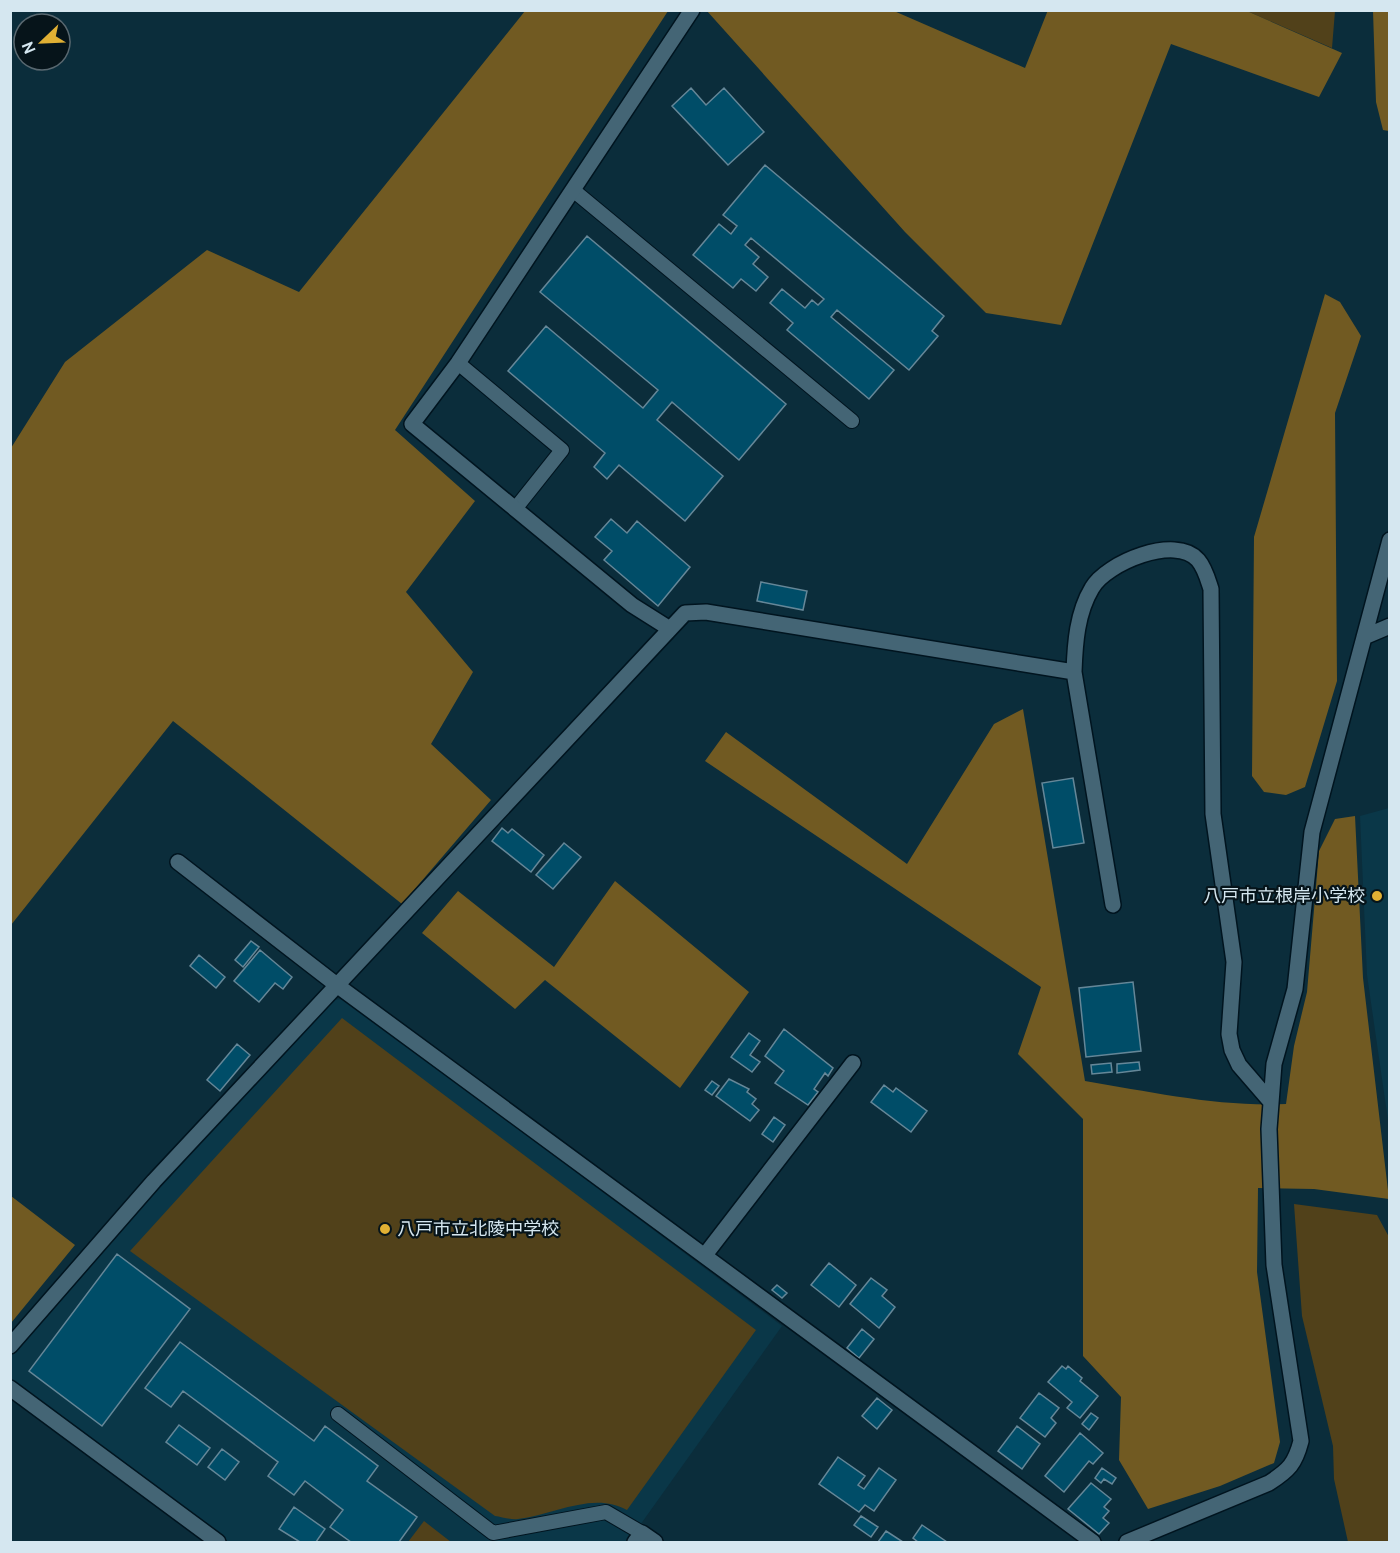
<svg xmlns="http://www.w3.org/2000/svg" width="1400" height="1553" font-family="Cabin,'Noto Sans JP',sans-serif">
	<rect width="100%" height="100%" fill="#0b2d3b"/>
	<path fill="#0a3748" d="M1389 808H1390L1389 1127 1367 975 1360 816Z
		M344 999 782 1326 628 1542H228L11 1380 10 1356 80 1272 158 1185 333 1000Z"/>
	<path fill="#51411a" d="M1247 11H1335L1332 48Z
		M342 1018 756 1330 627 1510C593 1491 554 1515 518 1519 511 1520 502 1517 495 1516L130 1251Z
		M1294 1204 1377 1215 1389 1237V1542H1348L1334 1479 1333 1446 1302 1316Z
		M424 1521 451 1542H408Z"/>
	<path fill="#715a22" d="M1048 10 1247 11 1342 53 1319 97 1171 44 1061 325 986 313 905 232 707 11H894L1025 68Z
		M525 11H668L395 430 475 501 406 592 473 672 431 744 491 800 402 904 173 721 11 925V448L65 362 207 250 299 292Z
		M1373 11H1389V131L1383 130 1376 102Z
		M1325 294 1340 302 1361 336 1335 413 1337 681 1305 787 1286 795 1264 792 1252 776 1254 537Z
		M1023 709 1085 1081C1152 1092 1218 1107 1286 1104L1294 1046 1307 992 1319 851 1335 819 1355 816 1363 978 1389 1199 1314 1189 1258 1188 1257 1272 1280 1442 1274 1463 1220 1486 1148 1509 1119 1460 1121 1397 1083 1356V1119L1018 1054 1041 987 705 761 726 732 907 864 994 724Z
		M615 881 749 992 680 1088 545 980 515 1009 422 933 458 891 554 967Z
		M11 1196 75 1245 11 1323Z"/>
	<path fill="#004d68" stroke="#658798" stroke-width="1.5" d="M691 88 706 105 724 88 764 132 728 165 672 106Z
		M765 165 944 316 932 331 938 336 909 370 837 310 831 317 894 370 869 399 787 330 793 323 770 303 782 289 805 308 812 300 818 305 824 299 751 238 745 245 759 257 753 264 768 277 756 291 741 279 733 288 693 255 719 224 731 234 737 226 723 215Z
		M587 236 786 404 739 460 672 402 657 420 723 476 685 521 619 465 607 479 594 467 605 453 508 371 546 326 643 408 658 390 540 292Z
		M611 519 627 533 637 521 690 567 658 606 604 560 612 551 595 537Z
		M761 582 807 591 803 610 757 601Z
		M1073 778 1084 843 1053 848 1042 783Z
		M502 828 508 833 512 829 544 855 531 872 492 841Z
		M564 843 581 857 553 889 536 875Z
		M251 941 259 947 243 967 235 960Z
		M260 950 292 977 283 989 275 983 259 1002 234 981Z
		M199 955 225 977 216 988 190 966Z
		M1133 982 1141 1051 1086 1057 1079 988Z
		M784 1029 833 1068 828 1076 825 1073 814 1089 818 1092 808 1105 775 1083 784 1071 765 1056Z
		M749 1033 760 1041 750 1055 760 1062 752 1072 731 1057Z
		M237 1044 250 1055 220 1091 207 1080Z
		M1139 1062 1140 1070 1117 1073V1064Z
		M1111 1063 1112 1072 1092 1074 1091 1065Z
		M729 1079 749 1089 747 1092 756 1099 752 1104 759 1110 750 1121 716 1096Z
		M712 1081 719 1086 712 1095 705 1090Z
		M884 1085 893 1092 896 1088 927 1111 911 1132 871 1102Z
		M774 1117 785 1125 773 1142 762 1134Z
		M117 1254 190 1309 102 1426 29 1371Z
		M829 1263 856 1285 839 1307 811 1285Z
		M871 1278 887 1290 882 1296 895 1307 879 1328 850 1304Z
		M777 1285 787 1293 782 1298 772 1290Z
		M862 1329 874 1339 859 1358 847 1348Z
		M180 1342 314 1441 325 1426 378 1466 367 1481 417 1517 399 1542H351L330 1527 343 1510 305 1481 294 1495 268 1476 278 1462 183 1391 171 1407 145 1388Z
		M1062 1366 1066 1369 1068 1366 1082 1378 1080 1381 1098 1396 1080 1418 1067 1408 1072 1402 1048 1382Z
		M1039 1393 1059 1408 1051 1418 1056 1423 1045 1437 1020 1418Z
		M877 1398 892 1410 877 1429 862 1416Z
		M1091 1413 1098 1418 1089 1430 1082 1424Z
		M179 1425 210 1448 197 1465 166 1442Z
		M1017 1426 1040 1444 1022 1469 998 1451Z
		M1080 1433 1103 1453 1093 1464 1089 1461 1064 1492 1045 1476Z
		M222 1449 239 1462 225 1480 208 1467Z
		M838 1457 865 1476 858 1485 864 1489 879 1468 896 1480 874 1511 865 1505 859 1512 819 1484Z
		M1102 1468 1116 1478 1112 1484 1104 1479 1101 1483 1095 1478Z
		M1091 1483 1111 1499 1104 1507 1109 1511 1103 1518 1109 1523 1099 1534 1068 1509Z
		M294 1507 325 1529 316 1542H300L279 1529Z
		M861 1516 878 1527 871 1537 854 1525Z
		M922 1525 947 1542H918L913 1538Z
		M886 1531 903 1542H878Z"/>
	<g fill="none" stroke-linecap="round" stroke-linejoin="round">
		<g stroke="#00141f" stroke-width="16">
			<path id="lane" d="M573 190 852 421
				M458 363 562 450 515 509
				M338 1414 493 1533 606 1512 642 1533"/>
		</g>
		<g stroke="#00141f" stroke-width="18">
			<path id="street" d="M670 629 632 605 412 424 458 363 692 10
				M1364 637 1390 626
				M178 862 338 986 1093 1542
				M1113 905 1074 672C1075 643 1077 613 1092 588 1106 563 1176 534 1198 560 1205 568 1208 580 1211 589L1213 814 1234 962 1229 1034 1232 1050 1239 1065 1271 1102
				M705 1255 853 1063
				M10 1346 154 1181 685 613 706 612 1074 672
				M10 1388 218 1542
				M635 1542 642 1533 655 1542
				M1127 1542 1269 1483C1289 1470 1295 1464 1301 1441L1274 1265 1269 1129 1274 1064 1295 989 1312 832 1390 540"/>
		</g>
		<use href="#lane" stroke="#446575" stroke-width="14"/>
		<use href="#street" stroke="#446575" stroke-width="15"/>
	</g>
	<g fill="#e0b034" stroke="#06141a" stroke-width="2">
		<circle cx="1377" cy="896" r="6"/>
		<circle cx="385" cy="1229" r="6"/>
	</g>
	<g text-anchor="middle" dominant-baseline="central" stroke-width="4.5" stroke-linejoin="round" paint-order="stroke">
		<g font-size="18" fill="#d5e7f0" stroke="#06141a" text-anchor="end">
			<text x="1365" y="896">八戸市立根岸小学校</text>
			<text x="397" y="1229" text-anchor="start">八戸市立北陵中学校</text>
		</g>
	</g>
	<rect width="1400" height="1553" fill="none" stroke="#d5e7f0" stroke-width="24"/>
	<g transform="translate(42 42) rotate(247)"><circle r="28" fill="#06141a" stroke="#596870" stroke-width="1.5"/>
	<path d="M0-4.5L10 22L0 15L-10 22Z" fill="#e0b034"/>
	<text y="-9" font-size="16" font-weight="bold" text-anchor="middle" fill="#d5e7f0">N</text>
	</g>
</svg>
